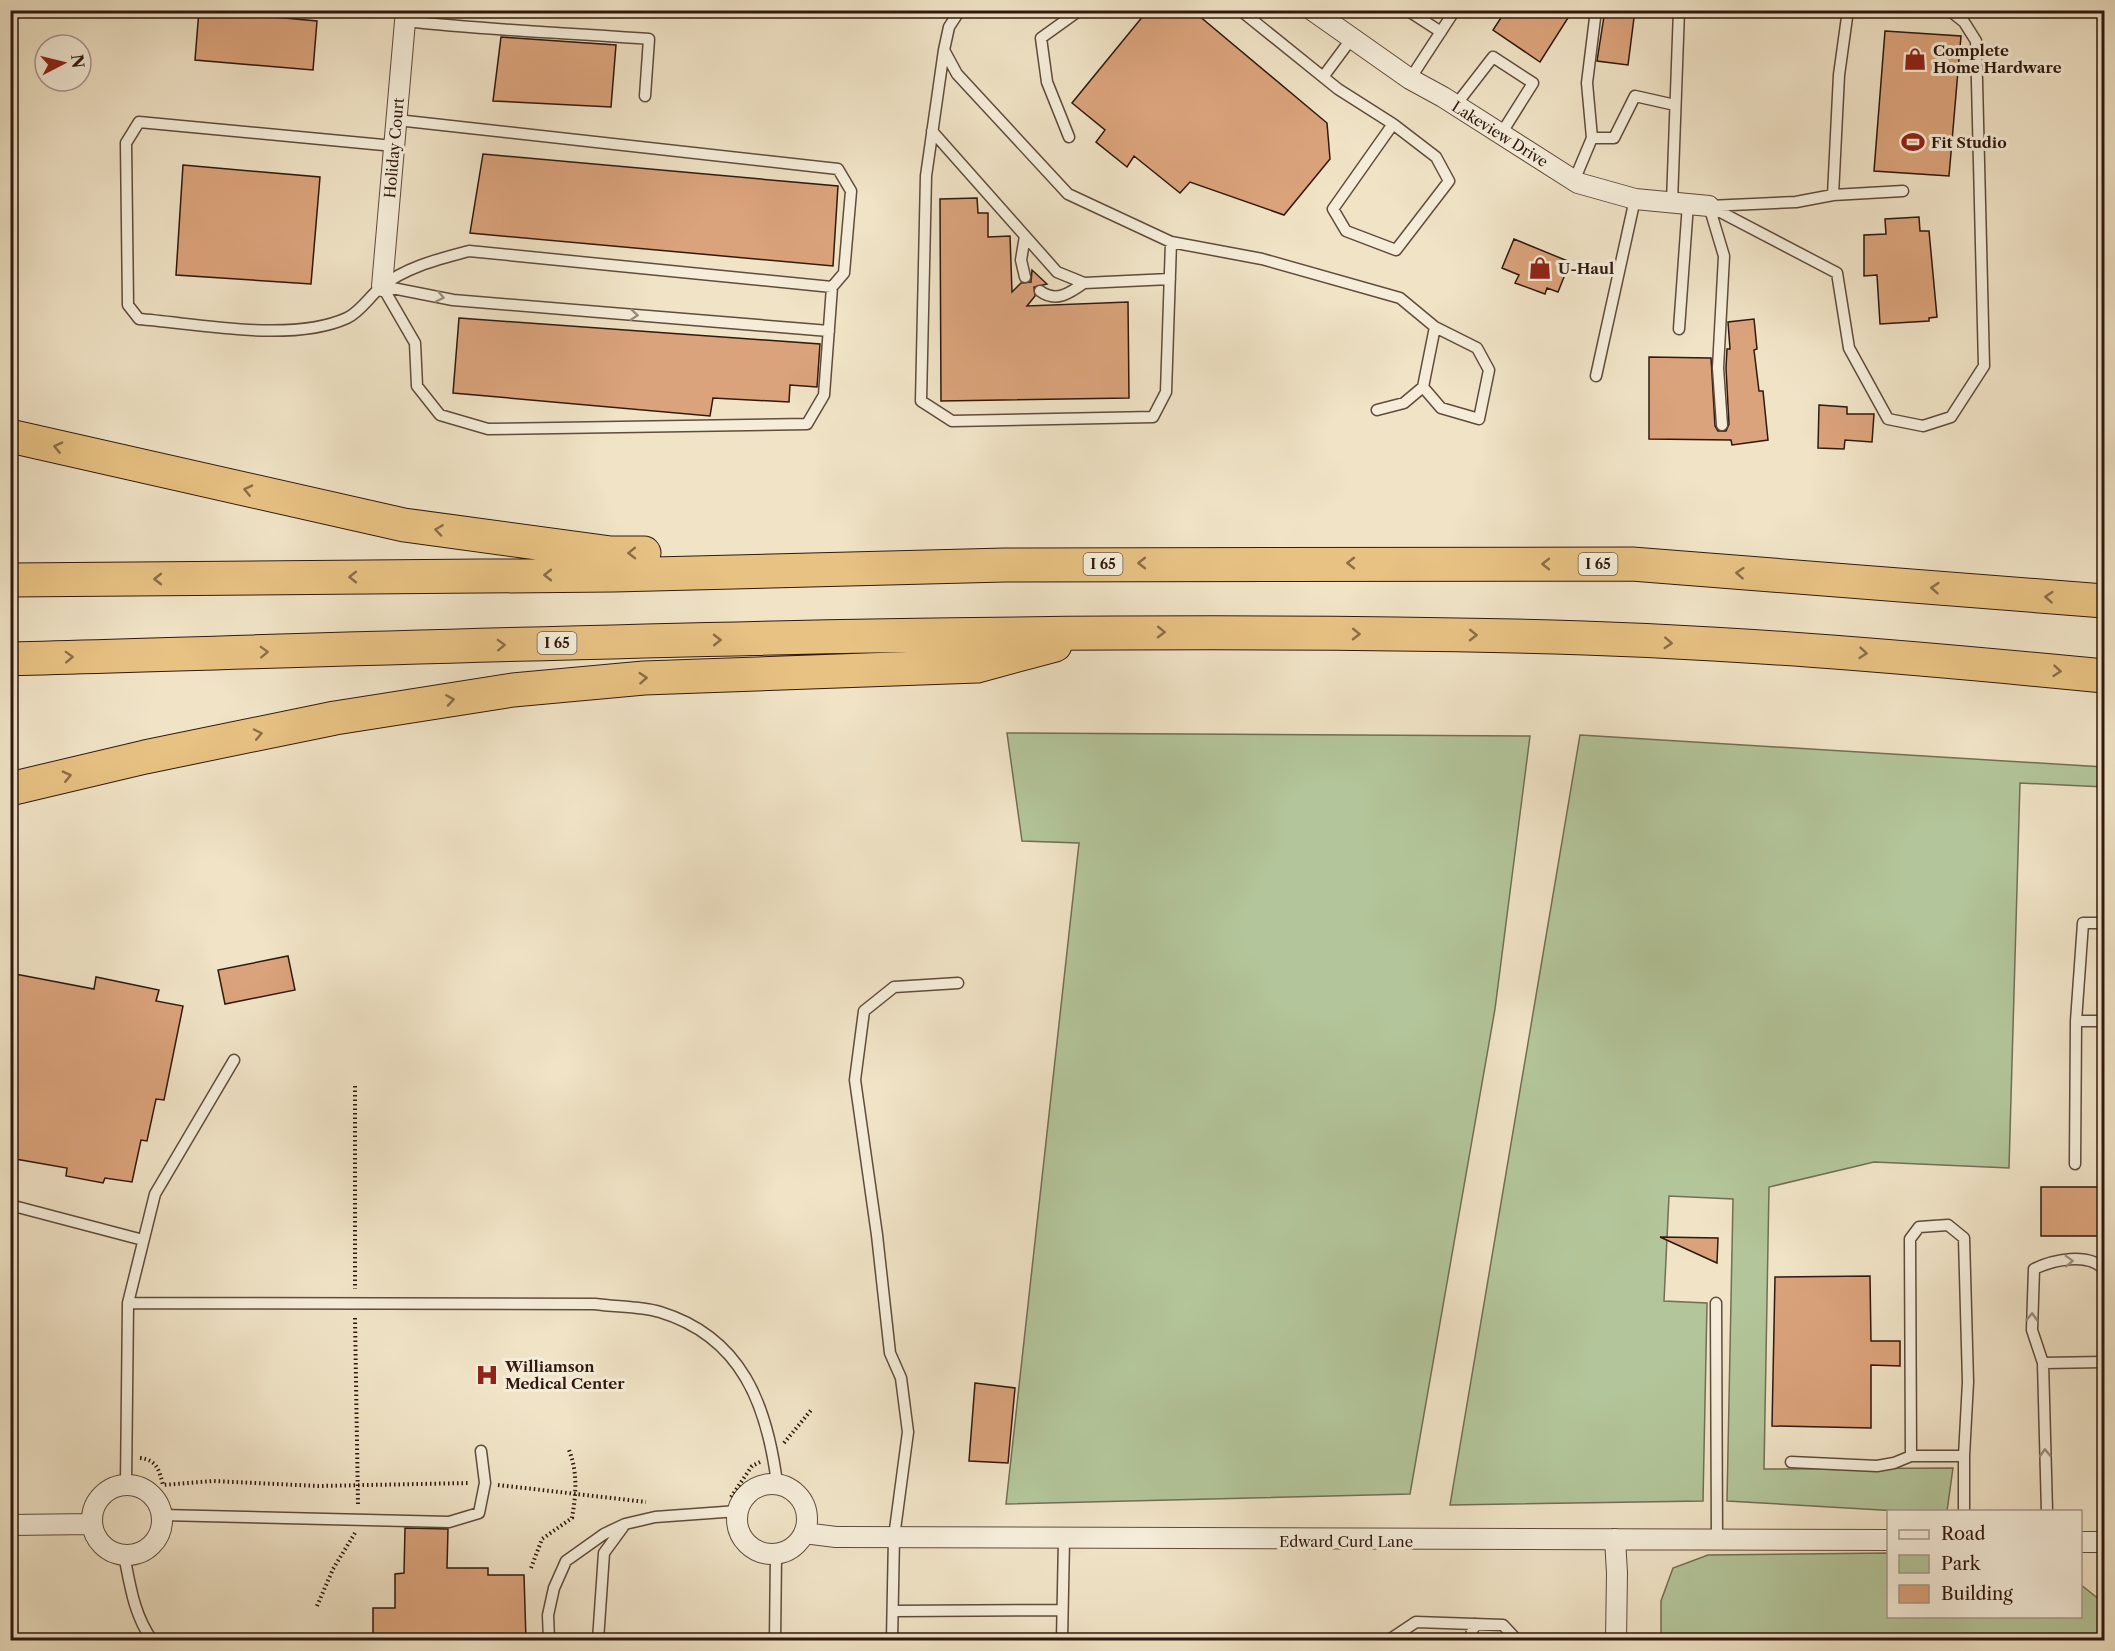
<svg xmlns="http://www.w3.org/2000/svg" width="2115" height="1651" font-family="'Libre Caslon Text',serif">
	<rect width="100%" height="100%" fill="#f0e3c6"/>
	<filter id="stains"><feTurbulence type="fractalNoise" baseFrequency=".00333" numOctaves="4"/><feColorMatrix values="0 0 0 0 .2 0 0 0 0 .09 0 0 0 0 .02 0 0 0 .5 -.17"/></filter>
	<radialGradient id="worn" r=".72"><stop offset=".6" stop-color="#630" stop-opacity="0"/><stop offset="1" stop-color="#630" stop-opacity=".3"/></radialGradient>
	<path fill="#b3c59a" stroke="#726e54" stroke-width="1.5" d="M1007 733 1530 736 1495 1009 1410 1494 1006 1504 1079 843 1022 841Z
		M1580 735 2104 767V787L2020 783 2009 1168 1874 1162 1769 1187 1764 1469 1953 1468 1947 1511H1898L1727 1501 1733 1199 1669 1196 1664 1301 1707 1303 1703 1501 1450 1505Z
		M1888 1553V1616H2080L2081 1585 2104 1603V1640H1661V1601L1673 1568 1708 1555Z"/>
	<path fill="#dba37b" stroke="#30180e" stroke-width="1.5" d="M199 10 317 21 313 70 195 60Z
		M1148 10H1192L1327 123 1330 159 1284 215 1190 182 1180 193 1134 156 1127 167 1096 142 1105 130 1072 103Z
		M1506 10H1573L1540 62 1493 30Z
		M1605 10H1635L1628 65 1597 61Z
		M1885 31 1961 36 1949 176 1874 171Z
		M501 37 616 45 611 107 493 101Z
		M483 154 838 186 833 266 470 233Z
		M183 165 320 177 311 284 176 275Z
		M977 198 978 213H988V237L1010 236 1012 292 1021 283 1031 282 1032 270 1047 284 1034 287 1035 296 1027 306 1128 302 1129 398 941 401 940 199Z
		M1919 217 1920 231H1929L1937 317 1929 318V321L1880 324 1877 275 1864 276V235L1886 234 1885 219Z
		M1514 239 1570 262 1558 292 1547 288 1545 294 1515 283 1519 275 1502 268Z
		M459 318 820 344 817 387 790 385 789 402 713 398 710 416 453 393Z
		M1754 319 1757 349 1754 350 1759 391H1763L1768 440 1732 445 1731 440 1649 439V357L1711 358 1715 426 1718 431H1726L1729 424 1726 368 1727 349H1730L1728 322Z
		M1819 405 1847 407V414H1874L1872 442 1845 440 1844 449 1818 448Z
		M288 956 295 990 225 1004 218 970Z
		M10 973 94 989 96 977 159 990 156 1001 183 1006 164 1100 156 1099 147 1141 141 1140 132 1182 105 1178 103 1183 66 1176 67 1168 10 1158Z
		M2041 1187H2104V1236H2041Z
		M1660 1237 1718 1238 1717 1263Z
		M1870 1276 1871 1341H1900V1366L1871 1365V1428L1772 1426 1775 1277Z
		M975 1383 1015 1388 1008 1463 969 1461Z
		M405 1528 448 1529 447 1568H488V1575H524L526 1640 373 1641V1608H395V1574L404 1573Z"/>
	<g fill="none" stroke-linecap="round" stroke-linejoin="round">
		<g stroke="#604b3c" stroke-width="13">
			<path id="service" d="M960 10 949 27 944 50 957 74 1068 194 1171 242 1262 259 1400 298 1435 327 1423 387 1404 403 1377 410
				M1240 10 1338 89 1393 124 1436 157 1449 181 1396 250 1346 231 1333 209 1393 124
				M1407 10 1441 32
				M405 21C486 30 568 33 649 39L645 96
				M944 50 926 176 921 401 952 421 1153 417 1166 392 1171 242
				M1323 77 1352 38
				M1410 79 1455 10
				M1455 106 1493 57 1533 83 1501 134
				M932 131 1057 272 1084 283 1170 279
				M1069 137 1047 82 1041 38 1080 10
				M1592 138H1614L1635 96 1675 105
				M394 146 139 122 126 143 128 305 139 319C200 324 292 343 347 318 360 312 370 296 381 287 406 267 439 259 469 251L832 287 844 273 851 191 838 169 397 120
				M1574 181 1592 138 1587 83 1596 10
				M1833 195 1839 75 1848 10
				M1672 202 1679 10
				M1709 206 1837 273 1849 348 1888 419 1923 426 1951 417 1984 366 1976 41 1964 22 1949 10
				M1709 206 1724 256 1718 368 1722 425
				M1709 206 1796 202 1833 195 1903 191
				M1025 236 1021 260 1025 277
				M382 286 415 343 417 386 440 415 488 429 807 424 824 395 832 287
				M382 286 453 300 829 331
				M1040 291C1056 303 1070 293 1084 283
				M1679 329 1688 204
				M1596 376 1635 199
				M1423 387 1441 408 1479 419 1489 370 1477 348 1435 327
				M2076 1021 2083 923H2104
				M2075 1164 2076 1021H2104
				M10 1205 143 1240
				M128 1303 595 1304C616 1307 640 1306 660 1312 742 1337 767 1405 777 1483
				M1716 1303 1717 1541
				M2043 1363 2104 1362
				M1911 1456 1910 1239 1919 1227 1948 1225 1964 1238 1968 1382 1964 1456
				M1791 1462 1877 1466 1894 1463 1911 1456H1964V1512
				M126 1484 128 1303 155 1194 234 1060
				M2047 1512 2043 1363 2032 1330 2034 1269C2053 1260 2087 1252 2104 1269
				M162 1515 449 1522 479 1513 485 1483 481 1451
				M124 1555C130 1585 134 1615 152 1640
				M893 1611 1062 1610
				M549 1640 548 1615 554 1588 566 1561 604 1534 625 1524 655 1517 738 1511
				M598 1640 604 1553 623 1527
				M775 1640 776 1554
				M892 1640 894 1537 908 1432 901 1378 890 1353 877 1235 855 1080 864 1011 894 987 958 983
				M1062 1640 1064 1539
				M1389 1640 1416 1622 1503 1625 1517 1640
				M1469 1640 1475 1624"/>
		</g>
		<g stroke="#604b3c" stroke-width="22">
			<path id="minor" d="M1312 10 1410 79 1443 97 1578 183 1635 199 1709 206
				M382 286 406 10
				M737 1519a35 35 0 1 1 70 0a35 35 0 1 1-70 0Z
				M92 1520a35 35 0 1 1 70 0a35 35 0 1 1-70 0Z
				M10 1525 92 1524
				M804 1533 836 1537C1187 1539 1538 1542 1888 1540
				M1615 1539 1617 1573 1616 1640
				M2080 1542H2104"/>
		</g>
		<g stroke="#30180e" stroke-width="35">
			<path id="motorway" d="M10 436 404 525 611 553H644
				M10 580 614 575 1005 565 1632 564 2104 601
				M10 659C512 645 1014 625 1516 636 1713 640 1909 657 2104 676
				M10 789 145 757 335 718 513 690 644 678 977 666 1055 645"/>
		</g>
		<path stroke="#30180e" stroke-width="4" stroke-dasharray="1.5 3" stroke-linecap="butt" d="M355 1086V1289
			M355 1318 358 1505
			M784 1443 812 1409
			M140 1458C157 1460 159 1470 163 1485L213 1481 318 1486 470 1483
			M498 1485 646 1502
			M731 1497 752 1466 760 1462
			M531 1568 542 1539 572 1518C576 1495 578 1473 569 1450
			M317 1606 333 1569 355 1533"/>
		<use href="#service" stroke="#f5edda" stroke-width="10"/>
		<use href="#minor" stroke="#f5edda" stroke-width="20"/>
		<use href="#motorway" stroke="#e8c283" stroke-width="33"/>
	</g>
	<defs><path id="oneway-chevron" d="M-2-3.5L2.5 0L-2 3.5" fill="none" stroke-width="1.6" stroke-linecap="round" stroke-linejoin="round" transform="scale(1.5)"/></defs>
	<g stroke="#9c8d7e">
		<use href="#oneway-chevron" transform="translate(440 297) rotate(12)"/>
		<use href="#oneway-chevron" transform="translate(634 315) rotate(5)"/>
		<use href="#oneway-chevron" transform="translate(2069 1261) rotate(-2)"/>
		<use href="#oneway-chevron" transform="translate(2032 1317) rotate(-88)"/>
		<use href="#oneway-chevron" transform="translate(2045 1453) rotate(-92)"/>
	</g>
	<g stroke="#8c6d48">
		<use href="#oneway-chevron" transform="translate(58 447) rotate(-167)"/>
		<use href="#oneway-chevron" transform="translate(248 490) rotate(-167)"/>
		<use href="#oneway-chevron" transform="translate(439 530) rotate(-172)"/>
		<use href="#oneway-chevron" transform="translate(632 553) rotate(179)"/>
		<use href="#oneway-chevron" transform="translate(1142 563) rotate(180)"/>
		<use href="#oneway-chevron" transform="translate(1351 563) rotate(-180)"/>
		<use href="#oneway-chevron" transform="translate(1546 564) rotate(-180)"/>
		<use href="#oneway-chevron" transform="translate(1740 573) rotate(-176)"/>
		<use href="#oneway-chevron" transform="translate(548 575) rotate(180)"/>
		<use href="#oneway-chevron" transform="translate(353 577) rotate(180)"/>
		<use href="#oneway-chevron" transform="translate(158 579) rotate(180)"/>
		<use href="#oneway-chevron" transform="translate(1935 588) rotate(-176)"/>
		<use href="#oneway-chevron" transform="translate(2049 597) rotate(-176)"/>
		<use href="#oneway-chevron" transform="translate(1161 632) rotate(1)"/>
		<use href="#oneway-chevron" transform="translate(1356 634) rotate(1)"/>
		<use href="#oneway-chevron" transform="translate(1473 635) rotate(1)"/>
		<use href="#oneway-chevron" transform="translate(717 640) rotate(-1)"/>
		<use href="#oneway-chevron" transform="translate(1668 643) rotate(3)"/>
		<use href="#oneway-chevron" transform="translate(501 645) rotate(-2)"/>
		<use href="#oneway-chevron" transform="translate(264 652) rotate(-2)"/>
		<use href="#oneway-chevron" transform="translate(1863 653) rotate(5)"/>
		<use href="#oneway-chevron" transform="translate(69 657) rotate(-2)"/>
		<use href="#oneway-chevron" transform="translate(2057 671) rotate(5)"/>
		<use href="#oneway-chevron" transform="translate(643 678) rotate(-4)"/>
		<use href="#oneway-chevron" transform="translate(450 700) rotate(-9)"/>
		<use href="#oneway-chevron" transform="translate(258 734) rotate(-12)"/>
		<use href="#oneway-chevron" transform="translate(67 776) rotate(-13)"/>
	</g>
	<defs>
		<g id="shop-bare" transform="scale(1.8)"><path d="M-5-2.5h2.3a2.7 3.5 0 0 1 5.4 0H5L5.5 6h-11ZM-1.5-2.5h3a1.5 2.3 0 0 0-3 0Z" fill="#8f2418" stroke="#f5edda" stroke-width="2.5" paint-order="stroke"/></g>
		<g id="stadium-bare" transform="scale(1.8)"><path d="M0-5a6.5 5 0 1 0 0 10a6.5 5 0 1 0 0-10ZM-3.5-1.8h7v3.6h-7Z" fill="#8f2418" stroke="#f5edda" stroke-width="2.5" paint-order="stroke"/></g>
		<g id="hospital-bare" transform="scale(1.8)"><path d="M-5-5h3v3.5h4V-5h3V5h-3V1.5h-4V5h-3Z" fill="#8f2418" stroke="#f5edda" stroke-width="2.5" paint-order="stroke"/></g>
	</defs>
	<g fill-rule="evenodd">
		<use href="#shop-bare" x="1915" y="59"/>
		<use href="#stadium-bare" x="1913" y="142"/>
		<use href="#shop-bare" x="1540" y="268"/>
		<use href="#hospital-bare" x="487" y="1375"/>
	</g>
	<g text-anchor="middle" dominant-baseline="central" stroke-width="6" stroke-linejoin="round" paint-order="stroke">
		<g fill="#f5edda" stroke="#6b584b" stroke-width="1.5">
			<rect x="1083.5" y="553" width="39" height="22" rx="4.5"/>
			<rect x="1578.5" y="553" width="39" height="22" rx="4.5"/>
			<rect x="537.5" y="632" width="39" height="22" rx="4.5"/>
		</g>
		<g font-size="14" font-weight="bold" fill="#30180e">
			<text x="1103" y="564">I 65</text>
			<text x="1598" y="564">I 65</text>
			<text x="557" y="643">I 65</text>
		</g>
		<g font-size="15" font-weight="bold" fill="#30180e" stroke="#f5edda" text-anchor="start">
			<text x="1933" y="50">Complete<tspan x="1933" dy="17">Home Hardware</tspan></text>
			<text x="1931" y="142">Fit Studio</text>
			<text x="1558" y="268">U-Haul</text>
			<text x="505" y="1366">Williamson<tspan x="505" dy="17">Medical Center</tspan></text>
		</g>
		<g font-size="15" fill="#30180e" stroke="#f5edda">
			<text transform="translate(1500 134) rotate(32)">Lakeview Drive</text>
			<text transform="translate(394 148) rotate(-85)">Holiday Court</text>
			<text x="1346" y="1541">Edward Curd Lane</text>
		</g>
	</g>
	<rect width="2115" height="1651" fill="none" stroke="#f0e3c6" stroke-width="36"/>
	<rect x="12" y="12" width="2091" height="1627" fill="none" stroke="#30180e" stroke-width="3"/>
	<rect x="18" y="18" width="2079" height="1615" fill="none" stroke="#30180e" stroke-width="1.5"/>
	<rect x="1887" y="1510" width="195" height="108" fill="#f5edda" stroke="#a69888" stroke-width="1.5"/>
	<rect x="1899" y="1530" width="30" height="9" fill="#f5edda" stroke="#a69888" stroke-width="1.5"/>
	<text x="1941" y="1540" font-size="18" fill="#30180e">Road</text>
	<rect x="1899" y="1555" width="30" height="18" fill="#b3c59a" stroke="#a69888" stroke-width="1.5"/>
	<text x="1941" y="1570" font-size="18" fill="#30180e">Park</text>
	<rect x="1899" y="1585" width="30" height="18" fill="#dba37b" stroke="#a69888" stroke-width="1.5"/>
	<text x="1941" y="1600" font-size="18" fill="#30180e">Building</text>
	<g transform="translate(63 63) rotate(83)"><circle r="28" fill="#f5edda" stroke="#a69888" stroke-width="1.5"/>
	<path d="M0-4.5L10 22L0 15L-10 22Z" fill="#8f2418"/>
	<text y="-9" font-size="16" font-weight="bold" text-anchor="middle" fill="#30180e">N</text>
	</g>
	<rect width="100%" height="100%" filter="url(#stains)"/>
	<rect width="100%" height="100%" fill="url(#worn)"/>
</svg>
